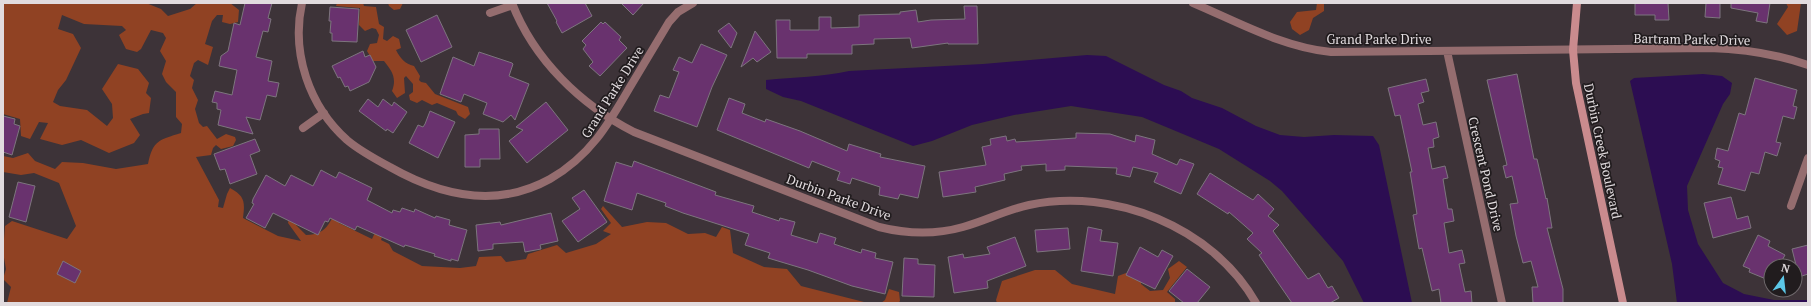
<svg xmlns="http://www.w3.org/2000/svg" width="1811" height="306" font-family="'PT Serif',serif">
	<rect width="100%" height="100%" fill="#3d3338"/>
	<path fill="#904223" d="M3 3H146L161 9 168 16 190 9 197 3H230L239 10 238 22 230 24 222 22 223 15H217L212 21 205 44 213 47 208 65 198 60 194 63 190 76 194 80 192 88 198 100 195 109 199 123 203 127 207 126 217 139 226 134 235 137 236 140 233 146 221 149 216 145 213 148 211 155 196 157 219 200 218 207 223 208 227 194 230 188C245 196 245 202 243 218L278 236 301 241 288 223 290 211 299 214 296 225 306 235C329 235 331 219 340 201L346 206 339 223 372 239 380 222 386 224 381 240 389 244 393 251 422 266 460 268 476 266 479 257 501 256 506 262 526 259 528 254 557 245 566 253 596 244 611 234 603 231 611 223 601 209 603 206 622 227 647 222 666 223 688 234 705 233 716 237 722 227 730 230 733 253 764 267 787 269 801 286 868 303H7L11 287 3 279 6 269 3 252 5 226 12 221 67 239 76 226 59 183 34 173 21 175 3 172V156L13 158 28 153 35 161 55 169 62 162 83 163 116 169 148 164C153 140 159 140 181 133L182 124 176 117V92L166 82 162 74 166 61 160 51 166 38 163 33 151 30 141 49 137 52 126 49 119 35 126 30 122 26 84 24 62 15 58 29 73 34 81 48 66 80 58 90 53 102 60 106 87 110 107 126 113 118 112 104 102 89 118 64 138 69 149 83 146 93 151 98 149 113 143 114 130 119 140 135 134 143 109 153 81 140 62 145 40 139 48 123 39 122 30 139 21 136 20 119 3 114Z
		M337 3H363L364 6 376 7 379 24 384 27 383 39 387 41 393 36 399 39 401 48 396 50C400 58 405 64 414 66L420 76 419 80 421 82 426 83 435 94 468 107 470 114 465 119 458 115 456 111 437 103 432 105 422 100 417 103 410 100 409 95 413 92V84L406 76 404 78 405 93 397 98 392 91C397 78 392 71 384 61H373L367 51 370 44 377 43 379 35 376 29 372 28 365 31 359 25 360 8 336 6Z
		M388 3H403L400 9 394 10 389 6Z
		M1317 3H1324V11L1313 18 1309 30 1300 35 1292 29 1290 22 1297 12 1316 10Z
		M1786 3H1801L1797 31 1787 35 1777 24 1788 7Z
		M1179 261 1187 267 1167 292 1175 299V303H997L996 300 1002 281 1035 270H1055L1072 284 1115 294 1118 276 1126 273 1141 281V284L1150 291 1163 290 1170 278 1168 269Z
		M889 289 899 292 900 301 898 303H881L885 300Z"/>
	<path fill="#2c0d52" d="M1087 55 1106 56 1164 85 1181 91 1192 98 1222 108 1256 126 1280 135 1304 137 1334 135 1373 136 1379 145 1412 303H1364L1343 261 1282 191 1270 181 1219 149 1142 117 1071 106 1014 115 972 125 932 141 913 146 801 101 783 97 766 89V80C794 77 822 77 849 71L983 64Z
		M1703 74 1722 76 1732 83 1730 94 1723 104 1687 186 1688 210 1698 244 1723 283 1744 294 1774 300H1808V303H1677L1672 264 1630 81 1634 78Z"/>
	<path fill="#69326e" stroke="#7d757e" d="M245 3H272L268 18 271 19 268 32 263 31 256 57 272 61 268 81 279 83 276 97 267 95 260 120 246 117 253 134 218 125 221 110 217 109V103L212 102 215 91 232 95 237 70 219 66 221 56 228 51 234 23 240 25Z
		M547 3H585L592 16 562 33 556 22 557 21Z
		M621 3H644L633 15Z
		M1635 3H1668L1669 20H1655V15H1635Z
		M1706 3H1720V18L1705 17Z
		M1731 3H1770L1767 23 1756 21 1758 13 1731 8Z
		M964 6H977L978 44H948V43L912 48 910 38 874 39V44L852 45V54H807V58H777L776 20H790V30H819V17H831V28L859 27V15L900 14V12L916 10 918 22 931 20 965 19Z
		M330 7 359 9 357 42 332 41V33H330L331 21H329Z
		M437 15 452 47 421 62 406 30Z
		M601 22 603 24 605 22 621 37 619 40 627 48 600 76 589 66 593 62 583 49 586 45 582 41Z
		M729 23 737 33 731 48 718 31Z
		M755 31 771 52 757 62 753 58 741 67Z
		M701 44 727 55 712 87 697 127 654 111 660 95 669 98 679 72 673 70 679 57 692 63Z
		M363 51 365 57 370 55 376 67 369 82 350 91 348 86 345 87 340 77 338 78 332 66Z
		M479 52 512 63 513 64 509 76 529 84 515 120 511 115 503 122 483 114 487 103 464 94 461 102 440 94 453 57 474 66Z
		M1517 74 1534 159H1537L1546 199 1547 198 1552 228H1547L1563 289V303H1533L1532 287H1538L1531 261 1523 263 1516 236 1510 204 1518 203 1512 176 1506 178 1503 166 1507 165 1487 80Z
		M1755 78 1797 90 1793 106 1797 107 1794 119 1783 116 1776 142 1781 143 1777 156 1765 152 1759 174 1751 172 1745 191 1718 184 1723 168 1718 167 1720 161 1715 159 1717 148 1728 151 1739 113 1745 115Z
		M1426 79 1429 91 1421 93 1424 102 1418 104 1423 125 1436 122 1439 137 1433 139 1434 147 1428 148 1432 169 1445 166 1448 178 1443 179 1448 209H1452L1454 221 1444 223 1449 253 1462 250 1465 263 1459 264 1465 292 1471 291 1472 303H1441L1439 289 1432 291 1422 248 1419 249 1413 215 1417 214 1410 172H1412L1400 115 1395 116 1388 88Z
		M729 98 745 104 742 113 765 122 766 119 800 131 847 151 849 144 881 154 880 157 925 166 918 198 900 194 898 199 879 195 880 187 852 178 850 184 837 180 840 172 812 161 809 168 717 130Z
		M368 99 378 107 383 99 392 106 394 102 407 112 393 133 387 129 386 131 359 111Z
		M546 102 568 130 527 163 509 141 523 130 516 127Z
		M430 111 455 122 438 158 409 143 418 125 423 127 425 124Z
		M3 116 15 119 14 124 20 126 12 155 3 152Z
		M479 129H499L500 159H480V167H465V135L479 134Z
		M1076 133 1110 134 1135 142 1136 135 1155 140 1152 154 1177 165 1180 159 1194 164 1181 194 1154 182 1158 173 1133 167 1130 177 1116 174 1117 168 1065 166V170L1046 171V164L1021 166 1022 170 1004 174 1005 180 975 187 976 192 943 197 939 172 986 165 982 147 991 145 990 139 1006 136 1007 141 1015 139 1016 142 1076 138Z
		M255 139 260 151 250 155 257 174 230 184 225 169 220 170 214 154Z
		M634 161 716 192 715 195 754 206 752 212 779 221 780 218 795 222 791 235 817 243 820 233 836 238 834 244 861 253 862 249 876 253 875 258 893 262 885 294 852 286 808 270 768 258 770 253 745 245 749 234 683 213 665 206 666 203 637 193 632 210 604 201 616 162 632 167Z
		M321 170 336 178 339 172 372 188 367 200 392 213 393 210 400 212 402 208 414 212 415 209 435 218 436 216 450 220 449 225 467 230 458 261 451 259V261L434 256 435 254 405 245 404 247 357 226 355 230 330 218 328 222 325 221 318 235 273 213 265 228 246 218 254 204 252 203 253 199 266 175 285 186 291 175 313 186Z
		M1210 173 1253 200 1258 194 1274 209 1268 216 1279 225 1273 231 1308 279 1319 273 1328 288 1332 286 1339 298 1330 303H1292L1259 255 1262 253 1247 239 1253 233 1229 212 1228 214 1197 194Z
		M18 182 35 186 26 222 9 217Z
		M584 190 607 222 578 242 562 221 580 209 572 198Z
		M1731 197 1737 219 1748 216 1751 228 1713 238 1704 203Z
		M551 213 558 241 540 245 541 249 525 252 523 242 493 244V249L478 251 476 225 500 222 501 225Z
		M1088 227 1102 230 1100 241 1118 243 1113 276 1081 271Z
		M1068 228 1070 249 1037 252 1035 230Z
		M1758 235 1770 241 1768 246 1785 255 1779 266H1771V281L1749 272 1750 269 1743 266Z
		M1015 237 1026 266 987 281 988 288 954 293 948 257 963 254 964 258 990 254 987 247Z
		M1808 245V274L1799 277 1792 249Z
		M1140 247 1158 257 1162 250 1173 256 1155 289 1126 275Z
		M904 258 918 259V264L935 265 934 297 902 296Z
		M63 261 81 271 75 283 57 274Z
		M1187 269 1210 287 1197 303H1184L1169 291Z"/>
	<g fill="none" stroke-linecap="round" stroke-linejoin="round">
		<path stroke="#956d6f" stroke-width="8" d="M302 3C291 53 309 106 347 140 360 151 375 159 390 167 441 196 496 209 550 179 590 156 608 125 630 87 643 65 656 44 669 22L678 12 693 3
			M512 3C534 60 581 105 634 132L879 227C907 234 935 235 963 227 985 221 1006 210 1029 205 1113 187 1213 227 1256 303
			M1193 3C1238 22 1282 47 1331 52L1710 48C1744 49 1776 54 1808 65
			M490 13 513 5
			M1447 51 1502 303
			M303 128 324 113
			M1791 206 1808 158"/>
		<path stroke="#ca8b8e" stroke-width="8" d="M1577 3 1573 50 1576 83 1623 303"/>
	</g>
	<g text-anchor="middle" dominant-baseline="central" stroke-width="3.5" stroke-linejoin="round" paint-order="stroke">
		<g font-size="13" fill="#e1dbde" stroke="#211c1e">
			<text x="1379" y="39">Grand Parke Drive</text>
			<text transform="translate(1692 39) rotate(1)">Bartram Parke Drive</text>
			<text transform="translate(612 92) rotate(-58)">Grand Parke Drive</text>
			<text transform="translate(1603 151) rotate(78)">Durbin Creek Boulevard</text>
			<text transform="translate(1486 174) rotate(77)">Crescent Pond Drive</text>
			<text transform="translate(839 197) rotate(20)">Durbin Parke Drive</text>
		</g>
	</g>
	<rect width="1811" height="306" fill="none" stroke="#e1dbde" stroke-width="8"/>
	<g transform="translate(1783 278) rotate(15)"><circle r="19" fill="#211c1e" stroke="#6e686b"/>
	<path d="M0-3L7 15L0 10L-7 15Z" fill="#5cc7e7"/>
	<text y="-6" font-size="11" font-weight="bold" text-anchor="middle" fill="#e1dbde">N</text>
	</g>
</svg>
